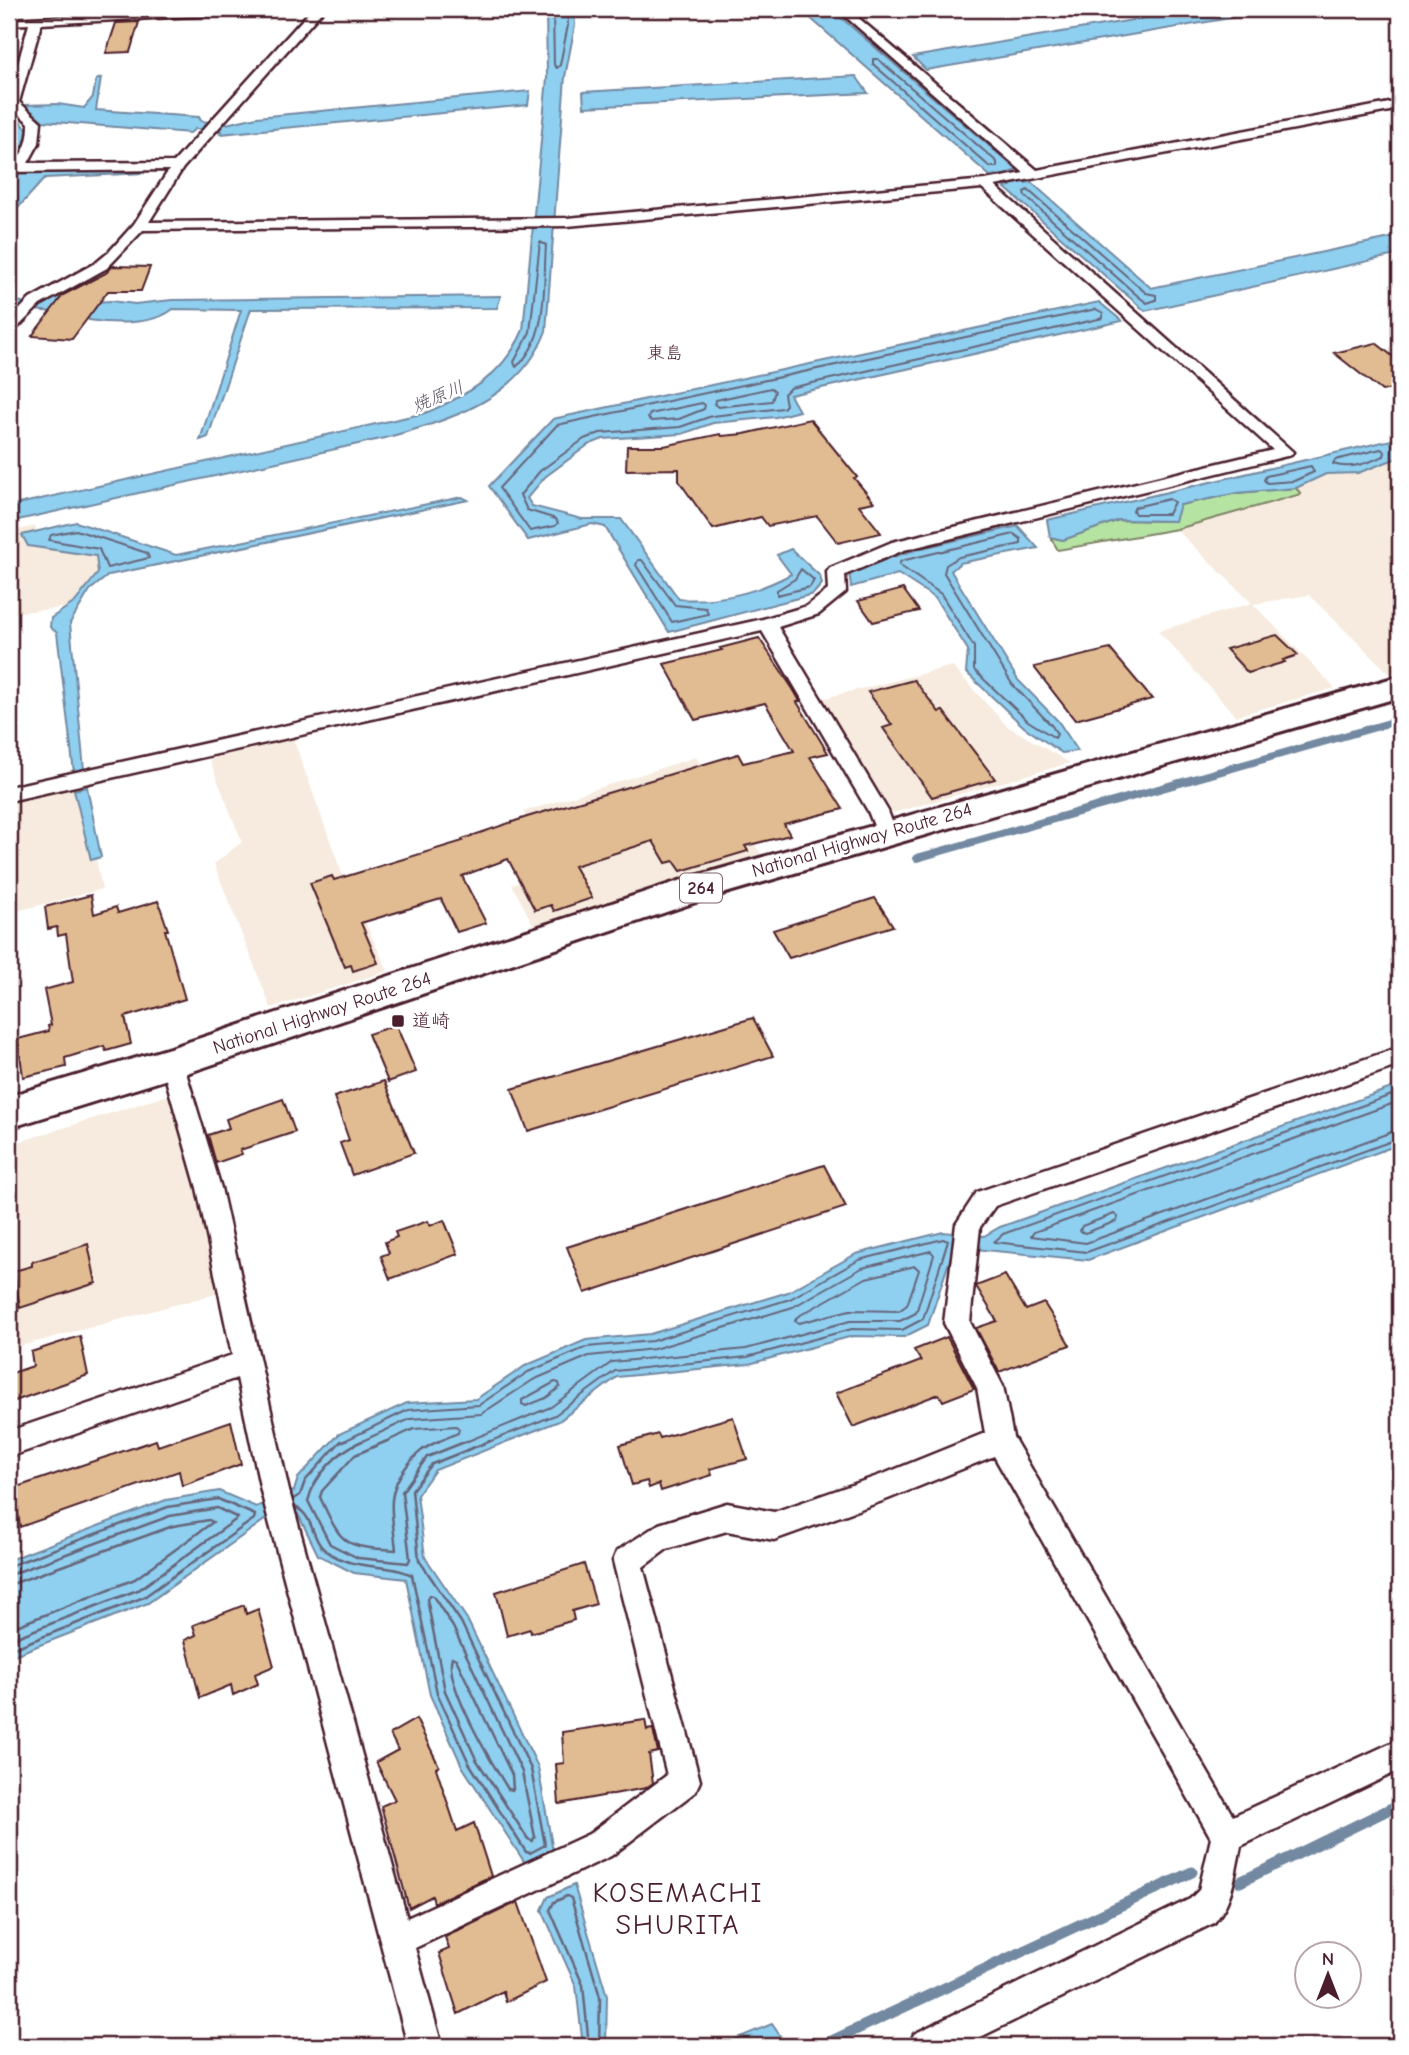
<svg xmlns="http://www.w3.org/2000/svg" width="1409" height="2055" font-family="'Comic Neue','Klee One',sans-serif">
	<rect width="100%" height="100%" fill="#fff"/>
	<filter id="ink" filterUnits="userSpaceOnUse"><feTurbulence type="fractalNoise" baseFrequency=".0143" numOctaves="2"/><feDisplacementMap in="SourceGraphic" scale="14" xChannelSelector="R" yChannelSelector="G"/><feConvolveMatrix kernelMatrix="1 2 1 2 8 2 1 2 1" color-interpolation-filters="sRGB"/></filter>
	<g filter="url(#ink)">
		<path fill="#f6ebde" d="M1400 449V670L1389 673 1309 595 1253 604 1335 688 1236 716 1158 631 1252 603 1153 507Z
			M35 526 40 544 116 552 74 607 9 613V532Z
			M952 666 1007 726 1070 763 893 813 821 699Z
			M293 738 341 871 388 971 271 1008 214 864 242 842 208 756Z
			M696 757 761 854 534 926 512 885 556 870 523 812Z
			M81 784 102 889 9 913V800Z
			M172 1094 201 1196 219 1293 9 1349V1145Z"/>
		<path fill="#b4e3a2" stroke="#7f8166" stroke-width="2" d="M1296 488 1301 494 1177 529 1058 550 1050 537 1063 540 1119 520 1174 521 1180 505 1237 493Z"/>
		<path fill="#8fcff0" stroke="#7389a1" stroke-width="2" d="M546 9H574L575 25 565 77 546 331C521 399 450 420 385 438L9 522V506L425 413C468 395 504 375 523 330L547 78Z
			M800 9H831L1017 170 1011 172 1025 183 1031 182 1151 288 1400 236V254L1145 311 1004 187 1010 186 997 175 990 176Z
			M1198 9H1283L926 70 913 57Z
			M856 76 868 93 584 107 583 92Z
			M101 78 96 110 199 117 201 121 226 124 257 117 530 91 528 105 220 134 221 131 195 129 190 133 43 121 33 112 16 117 29 131C28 145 23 158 9 163L12 134 9 130V111L12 113 29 110 26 105 58 104 84 108 93 97 96 80Z
			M138 171 145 173 45 178 9 218V195L19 173Z
			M501 296 497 308 251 309 208 437 200 440 241 310 173 309C154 325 113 324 89 320L84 314C60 314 38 309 14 309L9 315V297C25 306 40 305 56 297L77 303 111 301 135 304 172 300Z
			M1099 302 1122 321 790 395 799 411 776 417 713 423 682 434 603 439 588 445 545 477 527 498 532 506 582 519H621L679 599C720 602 756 593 791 574L777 555 791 549 820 576 822 584 813 594 669 632 605 527 592 524 528 540 489 486 553 419Z
			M1400 438V457L1358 473 1326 474 1296 488 1237 493 1180 505 1175 521 1119 520 1063 540 1050 537 1047 520Z
			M462 497 468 500 109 575 90 590 70 623 84 770 74 773 57 633 50 627 51 618 75 602 98 573 96 556 28 546 22 535 76 522 176 555Z
			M1018 526 1038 548 960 563 951 571 1018 680 1058 721 1078 751 1062 753 1024 727 966 672 968 650 935 598 898 574 851 587 849 570 922 548Z
			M87 787 101 857 91 860 74 790Z
			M1400 1085V1144L1088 1260 954 1247 928 1325 904 1337 853 1336 749 1364 617 1377 559 1421 435 1470 417 1495 425 1557 467 1619 538 1767 553 1851 525 1863 462 1766 430 1695 406 1579 354 1573 318 1555 298 1514 266 1519 148 1603 9 1657V1560L166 1500 219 1491 256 1507 294 1491 298 1478 339 1434 407 1403 476 1399 525 1366 586 1340 650 1334 788 1292 856 1254 943 1232 984 1236 1000 1227Z
			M574 1885 607 1996 606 2046H583L576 1986 542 1910 548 1897Z
			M772 2024 787 2046H718Z"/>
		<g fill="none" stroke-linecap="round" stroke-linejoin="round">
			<path stroke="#66657a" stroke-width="2" d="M553 9 554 65 557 68 560 65 568 25 567 9
				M873 59H878L997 162V167H990L873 64Z
				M1028 190 1146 293 1156 295V300L1147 303 1139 297 1025 196 1024 192Z
				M540 242 546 245C543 284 549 339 516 367L514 362 530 332Z
				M1096 309 1103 313V318L790 388 784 394 786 405 783 408 712 416 680 427 600 433 584 439 540 471 520 495 527 510 556 519 558 523 555 526 530 531 499 488 557 425Z
				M771 388 775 391 772 401 718 407 714 404 716 400Z
				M702 403 705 405 704 409 679 419 651 421 648 418 650 414Z
				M1381 449 1385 452 1384 456C1367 463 1351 470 1333 464L1335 460Z
				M1311 466 1314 472 1294 481 1267 483 1264 480 1266 476Z
				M1169 499 1174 502 1168 514H1135L1133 511 1135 507Z
				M76 530 147 553 149 558 107 568 99 549 49 540 51 535Z
				M1014 534 1021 539V544L959 557 946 565 944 573 1012 684 1052 726 1057 734 1055 738 1028 721 974 670V647L941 594 899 565 901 561Z
				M638 560H642L675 605 706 608 708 614 672 622 636 565Z
				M801 569 814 580 810 587 777 595V590L795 579Z
				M1400 1092 1003 1234 994 1242 1087 1252 1400 1138
				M1400 1101 1034 1232 1031 1236 1086 1243 1400 1129
				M1114 1214 1118 1217 1117 1221 1085 1233 1080 1231 1082 1226Z
				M915 1266 919 1270 907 1305 899 1311 850 1310 799 1323 795 1321 797 1317 866 1278Z
				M555 1382 559 1383 560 1387 546 1398 526 1406 522 1404V1400Z
				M340 1443 408 1410 479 1405 528 1372 587 1347 652 1341 790 1299 859 1260 943 1239 948 1241 923 1319 902 1330 852 1329 747 1357 615 1371 555 1415 486 1443
				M358 1443 410 1419 481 1414 533 1380 589 1356 654 1349 793 1307 862 1268 931 1251 934 1255 916 1313 900 1321H850L746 1349 612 1362 551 1407 463 1443
				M383 1443 414 1429 456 1426 459 1429 458 1433 435 1443"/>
			<path stroke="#66657a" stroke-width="2.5" d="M362 1441C338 1451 314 1476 308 1501L330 1544 358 1558 408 1563 410 1559 402 1492 427 1457 467 1441
				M387 1441 355 1455 322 1491 320 1497C342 1545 342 1547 396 1550 393 1517 384 1495 406 1467 417 1453 423 1448 439 1441
				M293 1499 300 1495 305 1481 341 1441
				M295 1507C314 1515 311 1540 326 1551 356 1572 385 1562 412 1575L437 1693 469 1763 526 1852 530 1853 545 1845 531 1769 461 1622 419 1560 412 1490 432 1464 490 1441
				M9 1566 168 1507 218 1499 255 1515 254 1519 144 1597 9 1650
				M9 1575 170 1516 217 1508 238 1518 140 1589 9 1640
				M9 1585 173 1526 209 1520 213 1522 135 1579 9 1629
				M429 1595 433 1596 453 1627 522 1772 535 1837 532 1841 528 1839 476 1759 445 1691 427 1599Z
				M452 1657 456 1659 512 1775 513 1790 508 1789C493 1765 443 1683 452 1657Z
				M589 2046 583 1985 550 1910 554 1902 567 1896 571 1898 600 1997 599 2046"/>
			<path stroke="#7389a1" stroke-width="8" d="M917 858 1400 720"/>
			<path stroke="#7389a1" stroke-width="11" d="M1240 1882 1400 1804
				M821 2046 1192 1872"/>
		</g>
		<path fill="#e1bb92" stroke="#4a1f2b" stroke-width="2" d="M139 22 130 52 106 53 116 23Z
			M113 266 150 267 141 291H108L72 339 32 336 63 295 106 273Z
			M1376 343 1400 362V387L1382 391 1334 353Z
			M810 419 857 477 854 478 874 502 859 505 881 533 838 543 817 516 768 526 761 517 713 529 679 481V469L626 470 627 446H664L720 434 722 436 744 434Z
			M903 589 919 611 873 622 858 601Z
			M1277 635 1298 655 1283 660 1285 662 1248 673 1226 649Z
			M759 638 793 689 800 701 797 702 828 753 810 757 843 809 784 824 790 835 745 846 748 851 681 871 674 861 666 863 653 841 574 866 592 898 554 911 551 905 535 910 508 859 462 876 486 923 457 932 441 899 361 923 378 963 353 971 351 965 345 967 310 883 332 876 334 880 463 841 462 839 527 817 738 754 743 763 794 751 765 703 695 720 664 664 722 650 720 648Z
			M1110 649 1152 699 1075 720 1034 667Z
			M914 680 939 712 943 711 995 779 932 797 883 728 892 725 868 692Z
			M91 895 94 914 116 907 118 913 158 901 168 930H165L185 999 125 1017 131 1044 106 1051 104 1046 65 1058 66 1067 23 1077 18 1039 49 1031 48 1026 51 1025 44 990 73 982 66 934 58 936 57 927 48 929 45 907Z
			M875 898 893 926 789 958 773 930Z
			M753 1018 773 1056 528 1131 512 1089Z
			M396 1025 416 1072 388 1082 368 1034Z
			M384 1081 414 1153 352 1175 340 1143 349 1140 334 1097Z
			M283 1099 295 1132 240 1150 242 1154 216 1163 208 1135 229 1128 226 1119Z
			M824 1165 846 1207 585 1293 567 1247Z
			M444 1220 458 1254 390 1279 381 1256 389 1253 385 1242 397 1237 395 1232 428 1221 430 1226Z
			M88 1244 96 1283 20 1308 14 1271 32 1266V1262Z
			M1005 1275 1026 1310 1044 1303 1070 1345 999 1372 976 1328 997 1321 976 1286Z
			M80 1336 88 1375 9 1403V1374L33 1366 31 1352Z
			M947 1337 974 1389 943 1401 939 1394 853 1427 836 1393 921 1361 914 1350Z
			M733 1417 747 1459 710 1469 712 1475 661 1491 659 1484 649 1488 647 1481 632 1485 620 1445 658 1434 660 1438Z
			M231 1421 241 1464 182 1486 179 1471 20 1527 14 1488 156 1440 158 1446Z
			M584 1564 596 1604 572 1611 574 1620 531 1633 530 1629 507 1636 496 1592Z
			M244 1605 246 1614 258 1609 274 1666 255 1674 258 1684 233 1695 231 1685 200 1698 185 1640 196 1635 193 1625Z
			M416 1719 439 1766 436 1768 457 1831 474 1823 491 1876 434 1903 432 1896 409 1908 381 1806 395 1800 376 1762 398 1750 390 1734Z
			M645 1720 647 1730 653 1729 658 1752 649 1754 653 1783 646 1788 559 1804 556 1764 564 1763 562 1732Z
			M518 1902 546 1982 506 2002 503 1991 458 2014 439 1953 449 1949 445 1937Z"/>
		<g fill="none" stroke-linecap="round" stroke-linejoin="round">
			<g stroke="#4a1f2b" stroke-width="5">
				<path id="street" d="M208 9H277L271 12 41 24 19 102 41 122 39 143 28 163 174 162 312 9H324L183 168 149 222 567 218 985 180 1024 173 837 9H848L1037 170 1400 101V109L995 186 1293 452 1291 455 904 550 845 575 846 592 819 614 778 627 888 811 896 833 893 838 886 840 879 838 868 811 762 631 9 801V787L763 619 807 606 828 590 827 572 830 568 892 542 1273 450 982 188 567 226 143 230 107 268 40 305 14 331 9 332V320L30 299 97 262 108 253 134 224 169 170 9 172V164C25 156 29 140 29 123L9 106V96L29 24 9 25V19Z
					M1400 1047V1065L995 1206 980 1227 970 1322 1003 1386 1013 1437 1233 1816 1400 1739V1770L1241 1846C1235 1874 1233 1901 1214 1923L962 2046H909L914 2034 1190 1899 1199 1890 1211 1838 994 1456 888 1499 774 1540 727 1531 667 1549 643 1567 700 1781 695 1792 611 1856 415 1948 442 2046H408L261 1491 237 1378 9 1457V1431L232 1355 197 1188 161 1062 165 1056 173 1053 181 1056 221 1188 289 1491 407 1918 589 1834 667 1775 613 1561 617 1551 659 1524 727 1503 774 1512 886 1473 985 1433 977 1388 944 1323 956 1224 977 1192Z"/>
			</g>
			<g stroke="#4a1f2b" stroke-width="6">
				<path id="highway" d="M1400 676V697L705 899 187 1073 9 1128V1096L173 1047 682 880Z"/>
			</g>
			<use href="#street" fill="#fff" fill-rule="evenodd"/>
			<use href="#highway" fill="#fff" fill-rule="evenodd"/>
		</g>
	</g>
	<rect fill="#4a1f2b" stroke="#fff" stroke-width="2.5" x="391" y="1014" width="14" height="14" rx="3.5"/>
	<g text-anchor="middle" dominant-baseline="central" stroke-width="5" stroke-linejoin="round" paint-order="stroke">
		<g font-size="18" fill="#4a1f2b" stroke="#fff">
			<text x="665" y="353">東島</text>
		</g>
		<g font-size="18" font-style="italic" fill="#5f5466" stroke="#fff">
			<text transform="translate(438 397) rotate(-23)">焼原川</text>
		</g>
		<rect fill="#fff" stroke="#80626b" stroke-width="2" x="680" y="873.5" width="42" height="29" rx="5"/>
		<g font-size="18" font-weight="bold" fill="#4a1f2b">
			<text x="701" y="888">264</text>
		</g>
		<g font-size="19" fill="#4a1f2b" stroke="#fff">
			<text transform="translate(862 840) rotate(-16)">National Highway Route 264</text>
			<text transform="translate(322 1013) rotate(-18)">National Highway Route 264</text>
		</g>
		<g font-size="19" fill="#4a1f2b" stroke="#fff" text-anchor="start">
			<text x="412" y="1021">道崎</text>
		</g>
		<g font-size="28" letter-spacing="2" fill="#4a1f2b" stroke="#fff">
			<text x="678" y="1893">KOSEMACHI<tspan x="678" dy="32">SHURITA</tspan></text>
		</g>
	</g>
	<rect width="1409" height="2055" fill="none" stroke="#fff" stroke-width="35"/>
	<rect x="18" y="18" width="1374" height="2020" fill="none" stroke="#4a1f2b" stroke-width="2.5" filter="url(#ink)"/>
	<g transform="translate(1328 1975)"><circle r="33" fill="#ffffff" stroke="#b7a5aa" stroke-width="2"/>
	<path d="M0-5L12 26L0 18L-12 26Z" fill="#4a1f2b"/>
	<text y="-10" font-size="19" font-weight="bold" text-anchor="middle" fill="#4a1f2b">N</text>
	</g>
</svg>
